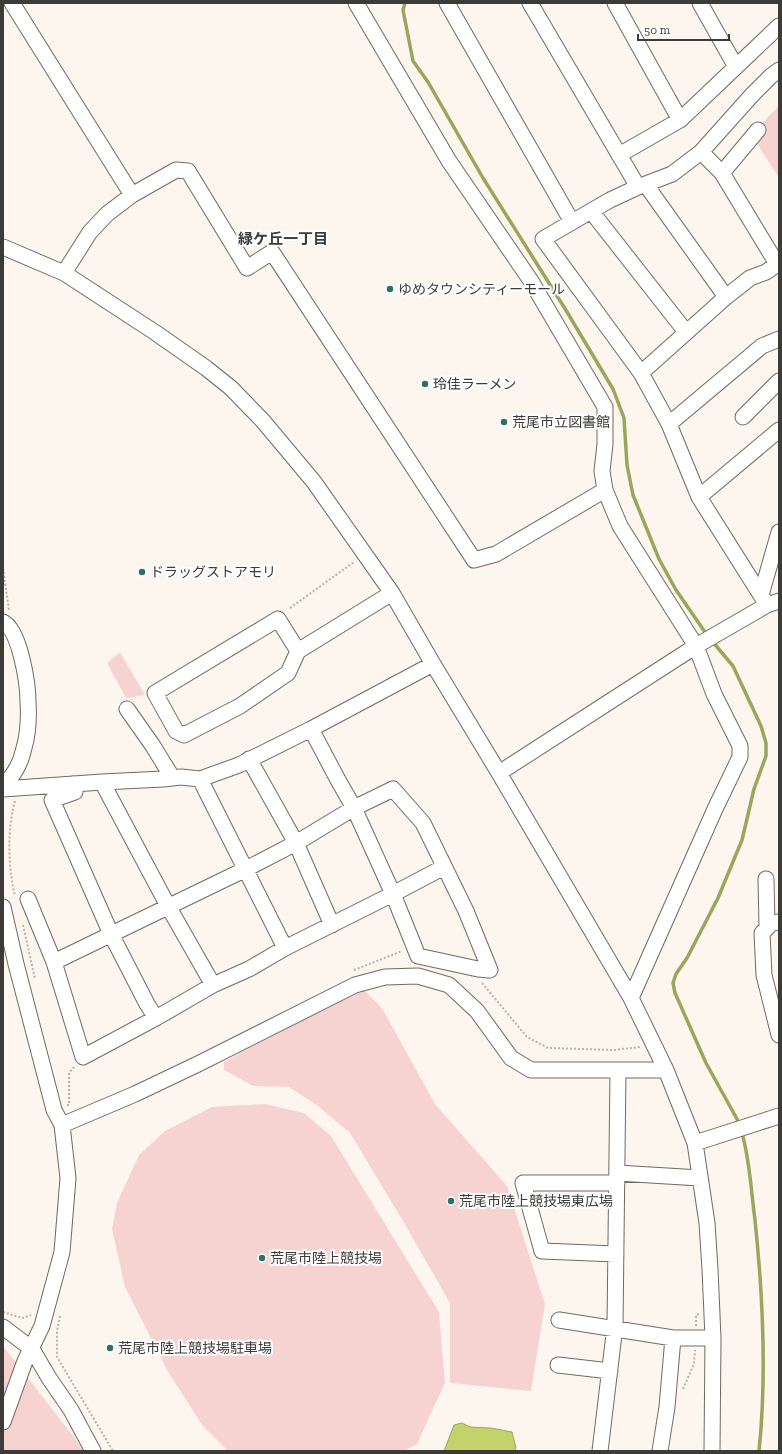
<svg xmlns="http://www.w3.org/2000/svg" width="782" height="1454" font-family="'Zilla Slab','Noto Sans JP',serif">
	<rect width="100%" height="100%" fill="#fdf6ef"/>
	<path fill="#f6d3d1" d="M779 106V178L754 139 766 119Z
		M120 652 145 695 126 698 107 663Z
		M364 990 382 1008 435 1104 507 1186 545 1304 531 1391 450 1383V1303L400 1216 350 1133 318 1106 289 1087 253 1086 224 1070V1062L284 1027Z
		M265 1104 304 1113 331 1136 439 1312 445 1383 417 1444 404 1451H228L202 1425 167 1370 125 1287 112 1229 117 1203 139 1155 165 1131 212 1107Z
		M3 1346 77 1441 83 1451H3Z"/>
	<path fill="#c3d26b" stroke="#9ba55c" d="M462 1423 470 1427 491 1428 512 1432 516 1448 515 1451H444L454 1425Z"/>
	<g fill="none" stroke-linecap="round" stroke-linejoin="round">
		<path stroke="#9ba55c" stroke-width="3.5" d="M405 3 403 10 413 61 428 82 483 178 564 307 613 389 624 418 627 465 633 495 659 559 676 590 707 635
			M712 641 733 666 761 726 766 743V756L754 789 742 840 718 898 687 958 676 974 673 983 675 993 706 1063 737 1119 739 1125
			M742 1133C750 1161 751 1191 755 1220 763 1296 767 1374 759 1451"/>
		<g stroke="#706a64" stroke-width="17">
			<path id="minor" d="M12 3 132 195
				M356 3 449 161 531 281 605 407V444L602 471 605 490 620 526 696 646 714 694 740 746V757L715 809 631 998
				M447 3 572 222
				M530 3 638 187
				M615 3 680 120
				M700 3 736 67
				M701 152 752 95 771 76 779 70
				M619 155 680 120 779 26
				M722 173 758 130
				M646 185 726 297
				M591 211 686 332
				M3 247 64 273 156 333 206 368 231 388 263 421 314 482 392 593 433 664 499 773 631 998 666 1070 695 1143 707 1223 710 1269 713 1338 712 1451
				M64 273 90 232 107 214 132 195 176 170 188 171 247 268 272 252 474 560 496 554 605 490
				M641 373 726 297 750 278 766 272 779 263
				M743 417 779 381
				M669 424 762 346 779 339
				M699 497 779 430
				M761 595 779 532
				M767 605 699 497 669 424 641 373 543 239 610 200 638 187 672 174 701 152 722 173 777 264
				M3 622C20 630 28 684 28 702 29 717 28 734 24 748 21 762 14 776 3 785
				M298 651 278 619 155 693 176 731 184 735 240 706 288 673 298 651 392 593
				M127 709 153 746 172 777
				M249 759 296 843 332 925
				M499 773 696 646 767 605 779 601
				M200 779 285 948
				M102 782 168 906 213 985
				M73 784 75 792 52 800 111 934 147 1004 156 1018
				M3 789 102 782 163 779 181 777 200 779 239 765 311 729 433 664
				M766 879 767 928
				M28 899 54 962 83 1057 156 1018 213 985 249 969 285 948 393 894 354 808 338 780 311 729
				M3 907 16 964 51 1098 54 1110 62 1125 68 1178 62 1252 42 1326 25 1361 3 1422
				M779 922 772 923 762 933 764 975 779 1035
				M54 962 246 869 296 843 354 808 393 789 423 823 466 911 490 970 478 969 418 956 393 894 444 867
				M62 1125 135 1094 198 1064 355 985 385 977 418 976 449 985 477 1011 511 1058 531 1070H666
				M695 1143 779 1116
				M617 1173 700 1178
				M616 1254 542 1251 523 1183H617
				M559 1320 673 1338
				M3 1327 32 1349 49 1378 71 1410 93 1451
				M558 1365 610 1371
				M600 1451 615 1326 618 1071
				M660 1451 667 1407 673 1338H713"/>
		</g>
		<path stroke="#b7b2ac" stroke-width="2" stroke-dasharray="2 2" stroke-linecap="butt" d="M3 568 9 610
			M290 608 354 562
			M15 801C7 829 8 868 15 896
			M23 925 35 979
			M354 970 402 951
			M482 983 527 1037 548 1048 614 1050 640 1047
			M67 1105H69V1073L74 1067
			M3 1312 22 1318 31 1315
			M60 1316 57 1331V1357L113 1451
			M696 1326V1315L699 1314
			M683 1389 694 1364 695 1350"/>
		<use href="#minor" stroke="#fff" stroke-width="15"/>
	</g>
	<g fill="#29726c" stroke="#fff" stroke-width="1.5">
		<circle cx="390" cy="289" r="4"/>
		<circle cx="425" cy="384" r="4"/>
		<circle cx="504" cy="422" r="4"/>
		<circle cx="142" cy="572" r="4"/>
		<circle cx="451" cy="1201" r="4"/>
		<circle cx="262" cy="1258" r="4"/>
		<circle cx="110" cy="1348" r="4"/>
	</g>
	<g text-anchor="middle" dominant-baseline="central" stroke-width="4" stroke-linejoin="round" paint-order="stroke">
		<g font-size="14" fill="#3d3b38" stroke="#fff" text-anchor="start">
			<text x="398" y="289">ゆめタウンシティーモール</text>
			<text x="433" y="384">玲佳ラーメン</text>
			<text x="512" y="422">荒尾市立図書館</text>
			<text x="150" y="572">ドラッグストアモリ</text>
			<text x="459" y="1201">荒尾市陸上競技場東広場</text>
			<text x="270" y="1258">荒尾市陸上競技場</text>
			<text x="118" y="1348">荒尾市陸上競技場駐車場</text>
		</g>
		<g font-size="15" font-weight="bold" fill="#3d3b38" stroke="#fff">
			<text x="283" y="239">緑ケ丘一丁目</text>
		</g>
	</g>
	<rect width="782" height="1454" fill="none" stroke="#3d3b38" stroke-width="8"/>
	<path d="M638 34v6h91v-6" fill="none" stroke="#3d3b38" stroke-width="2"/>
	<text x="644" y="34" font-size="12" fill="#3d3b38" stroke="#ffffff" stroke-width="3" paint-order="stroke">50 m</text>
</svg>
